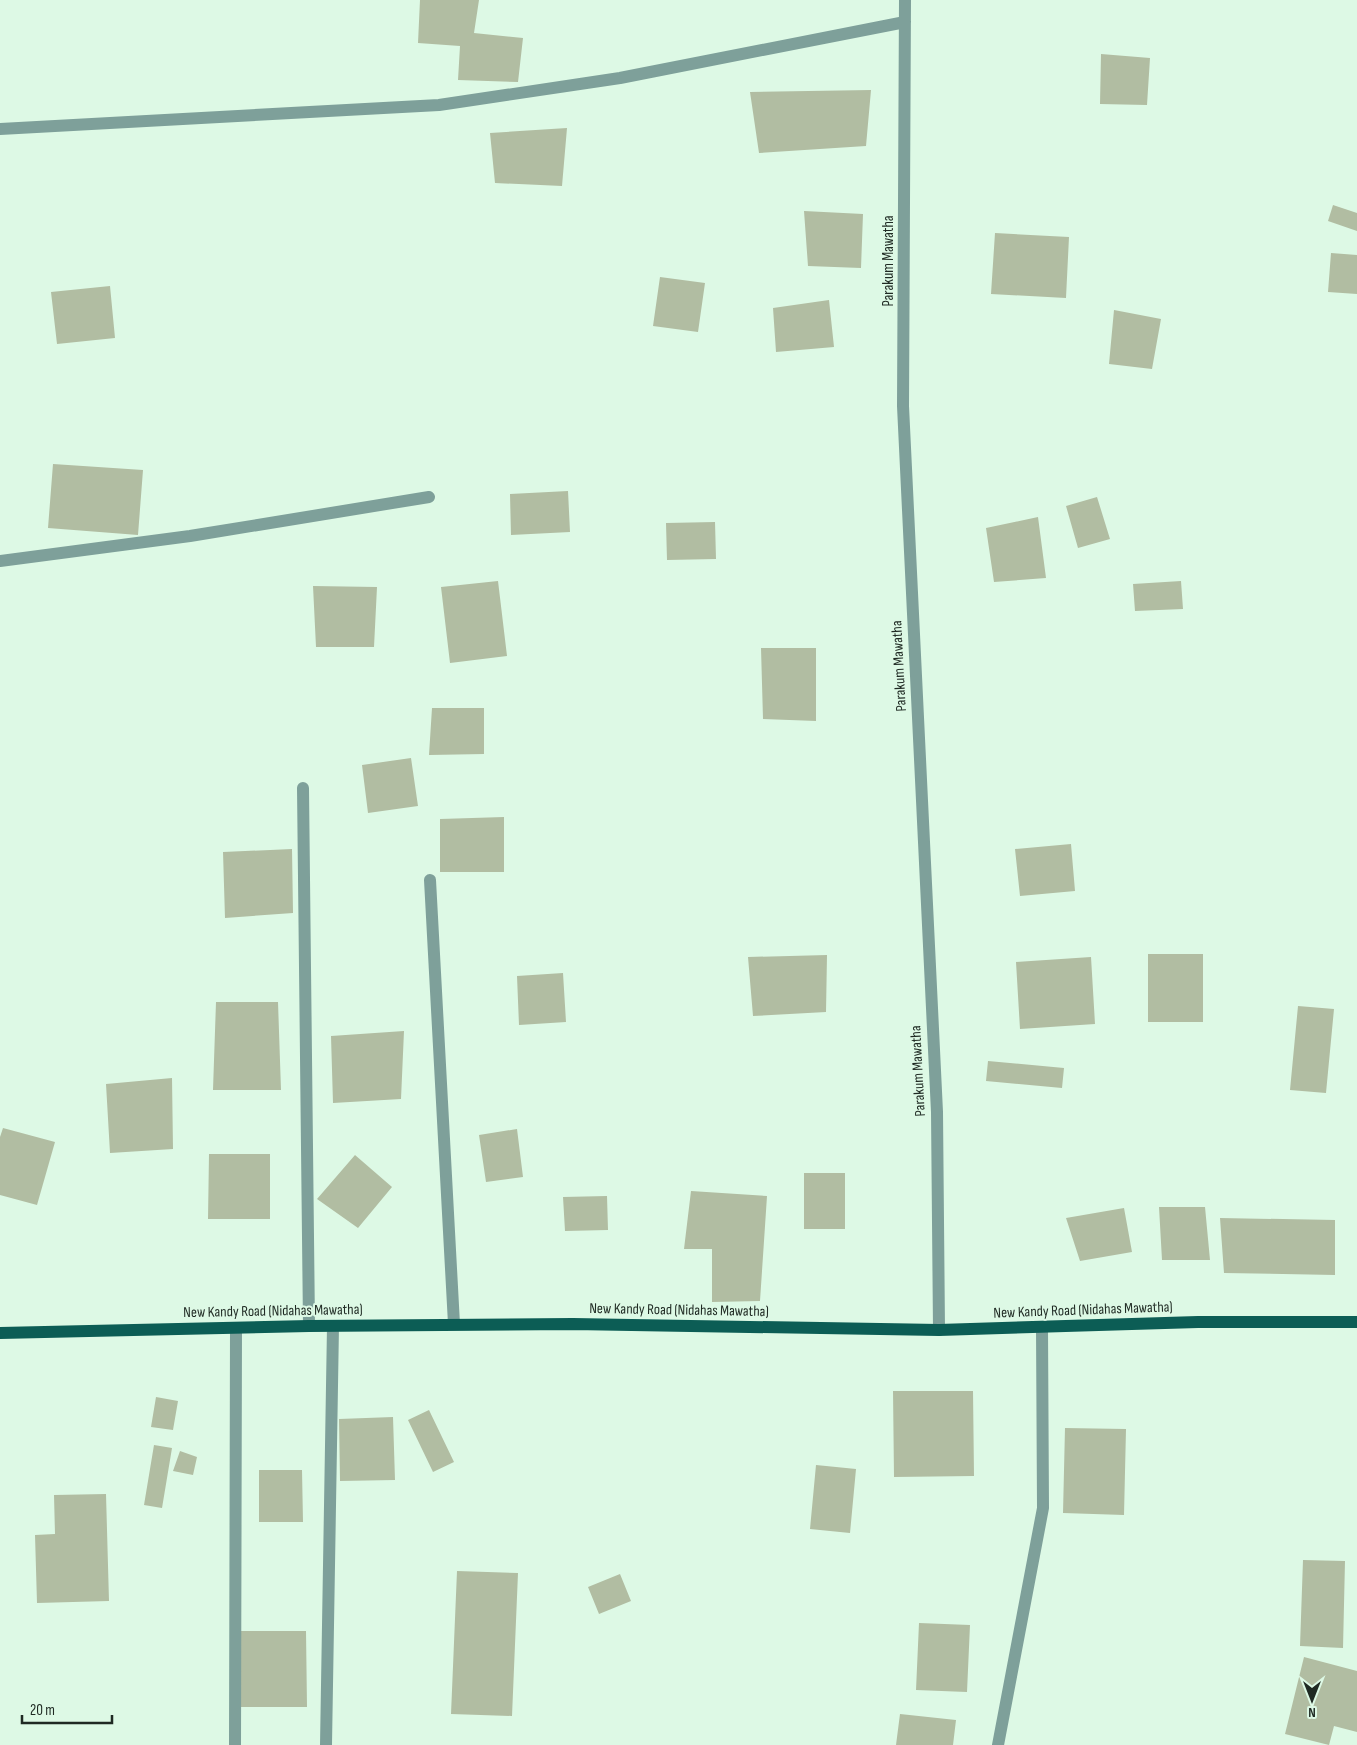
<svg xmlns="http://www.w3.org/2000/svg" width="1357" height="1745" font-family="'Sofia Sans Condensed',sans-serif">
	<rect width="100%" height="100%" fill="#ddf9e5"/>
	<path fill="#b1bda2" d="M420 0H479L474 33 523 38 518 82 458 80 460 46 418 43Z
		M1101 54 1150 58 1147 105 1100 104Z
		M871 90 866 146 759 153 750 92Z
		M567 128 562 186 495 183 490 133Z
		M1333 205 1357 213V231L1328 221Z
		M804 211 863 214 861 268 808 266Z
		M995 233 1069 237 1066 298 991 294Z
		M1331 253 1357 255V294L1328 292Z
		M660 277 705 283 698 332 653 326Z
		M110 286 115 338 57 344 51 292Z
		M829 300 834 347 776 352 773 308Z
		M1114 310 1161 319 1152 369 1109 364Z
		M53 464 143 470 138 535 48 528Z
		M568 491 570 532 511 535 510 494Z
		M1097 497 1110 539 1078 548 1066 506Z
		M1038 517 1046 578 994 582 986 528Z
		M715 522 716 559 667 560 666 523Z
		M498 581 507 656 450 663 441 587Z
		M1181 581 1183 609 1135 611 1133 584Z
		M313 586 377 587 374 647H316Z
		M761 648H816V721L763 719Z
		M432 708H484V754L429 755Z
		M411 758 418 806 368 813 362 765Z
		M504 817V872H440V819Z
		M1071 844 1075 891 1020 896 1015 849Z
		M292 849 293 913 225 918 223 852Z
		M1148 954H1203V1022H1148Z
		M827 955 826 1012 753 1016 748 957Z
		M1091 957 1095 1024 1020 1029 1016 962Z
		M563 973 566 1022 519 1025 517 976Z
		M216 1002H278L281 1090H213Z
		M1298 1006 1334 1009 1326 1093 1290 1090Z
		M404 1031 401 1099 333 1103 331 1036Z
		M988 1061 1064 1068 1062 1088 986 1081Z
		M172 1078 173 1149 110 1153 106 1084Z
		M3 1128 55 1142 37 1205 0 1195V1137Z
		M517 1129 523 1177 486 1182 479 1135Z
		M209 1154H270V1219H208Z
		M355 1155 392 1187 358 1228 317 1199Z
		M804 1173H845V1229H804Z
		M691 1191 767 1196 760 1301 712 1302V1249H684Z
		M607 1196 608 1230 565 1231 563 1197Z
		M1159 1207H1205L1210 1260H1162Z
		M1124 1208 1132 1252 1080 1261 1066 1218Z
		M1220 1218 1335 1220V1275L1224 1273Z
		M893 1391H973L974 1476 894 1477Z
		M156 1397 178 1401 173 1430 151 1427Z
		M429 1410 454 1462 433 1472 408 1420Z
		M393 1417 395 1480 340 1481 339 1419Z
		M1065 1428 1126 1429 1124 1515 1063 1513Z
		M154 1445 172 1448 162 1508 144 1505Z
		M180 1451 197 1457 193 1475 173 1471Z
		M816 1465 856 1469 850 1533 810 1529Z
		M259 1470H302L303 1522H259Z
		M106 1494 109 1601 37 1603 35 1535 55 1534 54 1495Z
		M1303 1560 1345 1561 1343 1648 1300 1646Z
		M457 1571 518 1573 512 1716 451 1714Z
		M620 1574 631 1601 599 1614 588 1587Z
		M919 1623 970 1625 967 1692 916 1690Z
		M238 1631H306L307 1707H238Z
		M1304 1657 1357 1671V1732L1334 1726 1329 1745 1285 1734Z
		M900 1714 956 1720 953 1745H896Z"/>
	<g fill="none" stroke-linecap="round" stroke-linejoin="round">
		<path stroke="#7ea09a" stroke-width="12" d="M905 0 903 406 937 1112 939 1330
			M0 129 439 105 620 78 905 22
			M0 561 190 536 429 497
			M303 788 309 1326
			M430 880 454 1324
			M235 1745 236 1329
			M326 1745 333 1326
			M998 1745 1043 1508 1042 1328"/>
		<path stroke="#0c5d55" stroke-width="12" d="M0 1333 309 1326 573 1324 939 1330 1198 1322H1357"/>
	</g>
	<g text-anchor="middle" dominant-baseline="central" stroke-width="4" stroke-linejoin="round" paint-order="stroke">
		<g font-size="15" fill="#1f2a23" stroke="#ddf9e5">
			<text transform="translate(888 261) rotate(-90)">Parakum Mawatha</text>
			<text transform="translate(899 666) rotate(-93)">Parakum Mawatha</text>
			<text transform="translate(918 1071) rotate(-93)">Parakum Mawatha</text>
			<text transform="translate(679 1310) rotate(1)">New Kandy Road (Nidahas Mawatha)</text>
			<text transform="translate(1083 1310) rotate(-2)">New Kandy Road (Nidahas Mawatha)</text>
			<text transform="translate(273 1311) rotate(-1)">New Kandy Road (Nidahas Mawatha)</text>
		</g>
	</g>
	<g transform="translate(1312 1700) rotate(180)" stroke="#ddf9e5" stroke-width="4" paint-order="stroke">
	<path d="M0-4L9 19L0 12L-9 19Z" fill="#1f2a23"/>
	<text y="-8" font-size="14" font-weight="bold" text-anchor="middle" fill="#1f2a23">N</text>
	</g>
	<path d="M22 1715v8h90v-8" fill="none" stroke="#1f2a23" stroke-width="2.5"/>
	<text x="30" y="1715" font-size="15" fill="#1f2a23" stroke="#ddf9e5" stroke-width="4" paint-order="stroke">20 m</text>
</svg>
